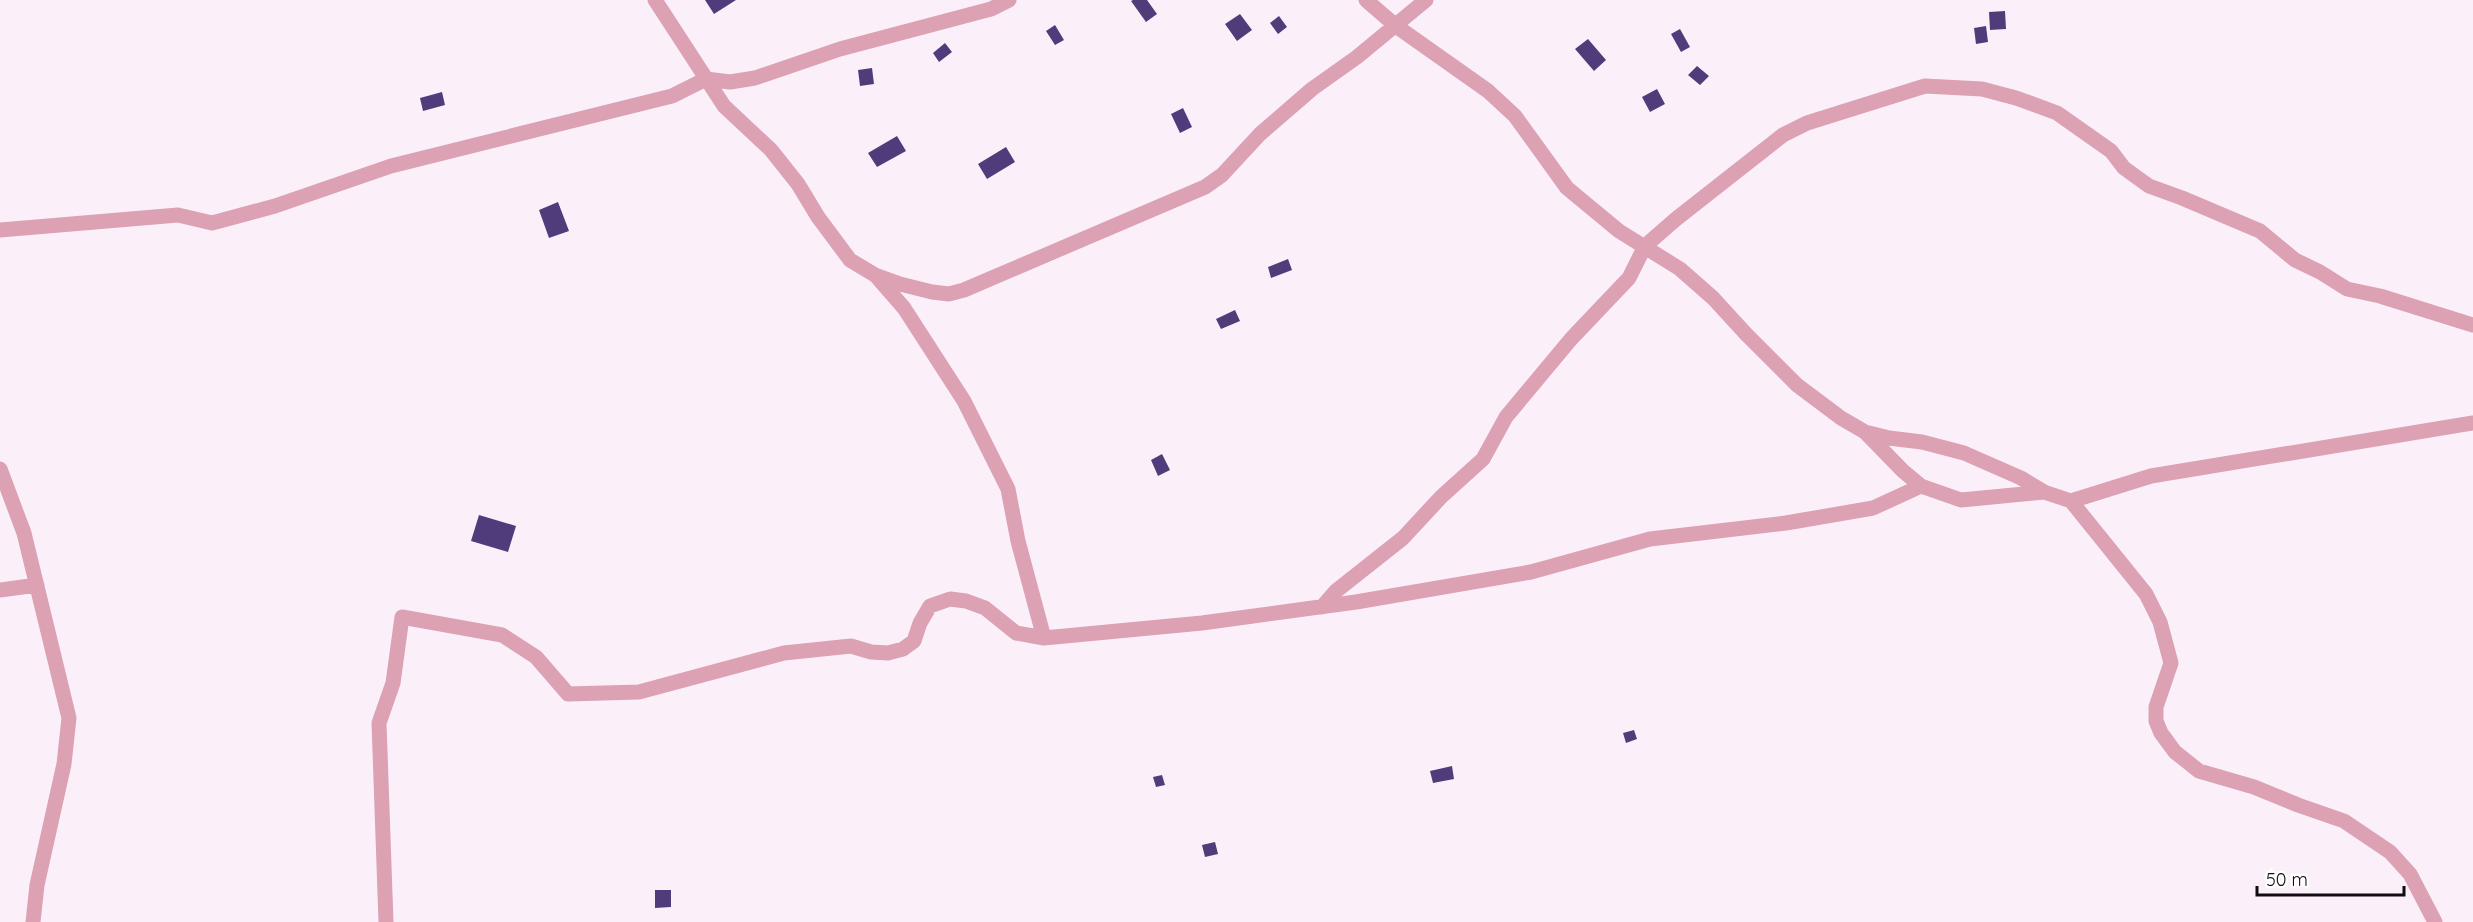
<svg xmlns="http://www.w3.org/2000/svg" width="2473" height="922" font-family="Quicksand,sans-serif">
	<rect width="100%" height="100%" fill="#fbf0fa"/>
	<path fill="#503c7b" d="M705 0H736L714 14Z
		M1133 0H1147L1157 14 1146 22 1131 1Z
		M2005 11 2006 29 1990 30 1989 12Z
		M1240 14 1252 30 1237 41 1225 24Z
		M1279 16 1287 27 1278 34 1270 23Z
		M1055 25 1064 40 1055 45 1046 31Z
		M1986 26 1988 42 1976 44 1974 28Z
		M1680 29 1690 47 1681 52 1671 34Z
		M1588 39 1606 60 1594 71 1575 49Z
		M945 43 952 52 939 62 933 53Z
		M1697 66 1709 76 1700 85 1688 75Z
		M872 68 874 84 860 86 858 70Z
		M1657 89 1665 104 1650 112 1642 97Z
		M442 92 445 105 423 111 420 98Z
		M1183 108 1192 127 1180 133 1171 114Z
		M897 136 906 151 877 167 868 153Z
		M1006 147 1015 162 987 179 978 164Z
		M558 202 569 231 549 238 539 210Z
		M1288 259 1292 270 1271 278 1268 267Z
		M1235 310 1240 321 1221 329 1216 319Z
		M1162 454 1170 470 1158 476 1151 460Z
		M479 515 516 526 508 552 471 541Z
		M1634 730 1637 739 1626 743 1623 733Z
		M1452 766 1454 779 1433 783 1430 771Z
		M1162 775 1165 785 1156 787 1153 777Z
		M1215 842 1218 854 1205 857 1202 845Z
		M655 890H671V907L655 908Z"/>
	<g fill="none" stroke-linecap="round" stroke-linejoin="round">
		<path stroke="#dca1b3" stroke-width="15" d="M655 0 724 106 771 150 798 184 818 217 850 260 875 275 900 284 932 292 949 294 964 290 1205 187 1222 175 1260 134 1312 89 1357 57 1426 0
			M1366 0 1396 26 1488 91 1515 116 1567 188 1619 231 1680 269 1713 298 1746 334 1797 385 1841 418 1865 432 1903 471 1921 486 1961 500 2044 492
			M0 230 178 215 212 223 275 206 391 166 672 96 706 79 730 82 755 78 840 49 991 9 1009 0
			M877 277 904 308 964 401 1008 489 1018 541 1044 638
			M1865 432 1889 438 1922 442 1964 453 2021 478 2044 492 2071 501 2146 594 2160 622 2171 663 2156 707V721L2161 733 2175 752 2199 771 2254 787 2298 805 2344 821 2390 852 2410 874 2435 922
			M0 469 24 533 69 718 64 764 37 885 33 922
			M2071 501 2151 476 2473 423
			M0 590 37 585
			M1322 607 1336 591 1403 538 1441 497 1483 459 1506 417 1571 339 1629 278 1645 246 1676 219 1783 135 1807 123 1925 86 1982 89 2016 98 2057 113 2111 151 2124 168 2149 186 2182 198 2260 231 2295 260 2320 272 2347 289 2380 296 2473 325
			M386 922 379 723 393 683 402 617 502 635 536 657 568 694 639 692 784 653 851 646 871 652 888 653 903 649 914 641 920 623 930 606 950 599 966 601 985 608 1016 633 1044 638 1202 623 1356 602 1531 572 1650 539 1786 523 1873 508 1921 486"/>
	</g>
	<path d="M2257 886v9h147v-9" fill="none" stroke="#100c0f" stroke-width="3"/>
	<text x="2266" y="886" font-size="18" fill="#100c0f" stroke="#ffffff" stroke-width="4.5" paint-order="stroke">50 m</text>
</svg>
